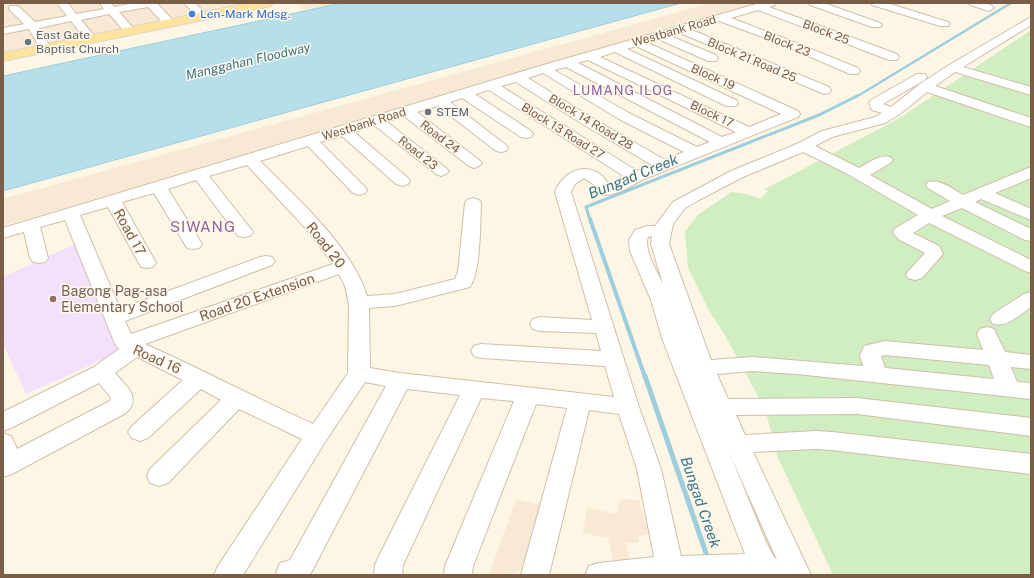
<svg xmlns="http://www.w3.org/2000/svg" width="1034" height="578" font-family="'Public Sans',sans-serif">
	<rect width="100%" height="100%" fill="#fef6e5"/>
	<path fill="#f7e9d3" d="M15 3H248L3 54V5Z
		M296 3H342L305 11Z
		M711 3H762L3 226V199Z
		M516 499 544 506 526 569 504 575H489Z
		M620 499 639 500 649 535 639 536 638 543H626L630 561 614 563 608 538 583 533 587 508 617 514Z"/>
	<path fill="#f3e1fb" d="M83 243 120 352 26 394 3 344V277L70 246Z"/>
	<path fill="#d0eec2" d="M1031 30V575H833L778 458 765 409 723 332 709 311 688 268 685 231 699 214 731 192 747 194 761 199 768 191 765 189 898 119Z"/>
	<path fill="#b7dfea" stroke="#9ccedd" d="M342 3H681L3 191V76Z"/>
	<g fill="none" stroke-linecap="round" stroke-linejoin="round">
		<path stroke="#9ccedd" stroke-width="2.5" d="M856 97 1011 3"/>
		<path stroke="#9ccedd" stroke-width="3" d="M590 220 586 207 819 115 857 96"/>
		<path stroke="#9ccedd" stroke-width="4" d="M590 219 645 377"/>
		<path stroke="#9ccedd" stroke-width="5" d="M645 376 708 559"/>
		<g stroke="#d1bea9" stroke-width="2">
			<path id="minor" d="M57 3H68L76 14 104 9 100 3H111L114 7 135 3H157L175 23 169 26 165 25 148 7 119 12 136 31 134 33H126L109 14 81 20 97 39 95 41H87L71 21 39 28 51 48 49 50H41L29 29 3 34V28L24 24 10 10 9 8 10 6H18L35 22 67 16Z
				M184 3H195L208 16 203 19 199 18Z
				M760 3H776L775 5 769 7 897 54 899 57 897 60H889L758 10 731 18 784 38 858 68 860 71 858 74H850L776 42 719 21 692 30 829 87 831 90 829 93 824 94 680 33 670 36 716 55 718 58 716 61H708L658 39 648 43 798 111 800 114 798 117 642 180C629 187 613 198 598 194L593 184 584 178 575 184 571 192 639 407 661 469 681 556 745 554 662 338 651 300 630 251 629 240 635 230 647 226H655L673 202 731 171 799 143 822 131 875 117 882 113 872 110 869 103 871 100 917 74H925L927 77 925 80 883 104 891 107 920 84 949 65 1031 17V25L963 67 1031 87V95L955 72 935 86 1031 118V127L927 92 900 114 885 123 832 137 815 146 859 168C869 163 879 154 890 157L893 160 890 163 870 175 932 209 950 201 928 188 926 185 928 182C941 179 953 189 963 195L1031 167V178L995 193 1031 209V220L981 199 975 202 1031 229V241L1025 240 962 208 942 216 1031 260V273L1025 271 929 223 913 233 939 246 943 254 922 278 915 280 908 278 906 274 925 253 898 239 893 232 896 228 918 215 846 173 803 152 743 177 699 200 685 208 673 224 669 244 711 360 752 357 863 366 860 355 864 346 885 341 983 350 977 334 980 329 987 327 994 329 1005 352 1031 355V369L1011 367 1017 382 1031 383V399L797 374 752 371 717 374 728 399 857 398 1031 418V436L857 414 736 415 745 435 816 431 832 432 1031 454V474L832 450 816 449 753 452 811 575H585L589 566 599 563 654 557 637 469 619 414 589 410 549 575H521L567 408 536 404 473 566 472 575H444L445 566 514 401 481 398 403 565 402 575H374L375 565 379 556 460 395 407 389 310 575H278L276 572 280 563 290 560 386 386 365 382 325 442 243 575H214L218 566 302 439 239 409 168 483 159 486 150 483 147 476 150 469 221 400 201 389 148 438 140 441 132 438 128 432 132 426 183 380 137 357 115 373C126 386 142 397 126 413L12 474 3 477V433L11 436 17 449 110 401 111 398 99 383 11 428 3 431V412L94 367 119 349 115 344 65 220 40 227 48 258 45 262 39 263 33 262 30 258 24 232 3 238V228L540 66ZM636 46 781 114 749 127 600 57 615 52 726 106H736L738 103 736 100 627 49ZM588 60 736 132 722 137 578 63ZM566 67 710 142 697 147 629 113 554 70ZM543 73 619 119 684 152 665 160 594 119 528 78ZM516 82 584 125 652 165 637 171 501 86ZM489 90 625 177 609 185C595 159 564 167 555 192L592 320 540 317 533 319 530 324 533 329 540 331 596 333 601 351 481 344 474 346 471 351 474 356 481 358 605 366 614 397 400 373 370 368 369 308 395 306 470 287C481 270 480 224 481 203L479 200 473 198 467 200 465 203 458 272 455 279 395 294 367 296C352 247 297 198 260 161L308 146 353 193 359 195 365 193 367 190 365 187 320 142 342 136 396 184 402 186 408 184 410 181 408 178 354 132 374 125 436 174 441 176 446 174 449 171 446 168 387 122 404 116 469 166 474 168 479 166 482 163 479 160 417 112 438 106 496 151 501 152 506 151 508 148 506 145 450 102 462 98 521 137 526 138 531 137 533 134 531 131 475 94ZM247 165 308 231 333 264 131 334 125 321 272 265 275 261 272 257 266 256 260 257 120 309 80 215 108 207 141 267 147 268 153 267 156 263 122 202 154 193 187 248 193 249 199 248 202 244 168 189 196 180 238 236 244 237 250 236 253 232 250 228 209 176ZM652 236 651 244 663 284C658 273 643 249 648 237ZM339 274 345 286 349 304 348 373 313 424C256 398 201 369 145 344ZM885 355 989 365 994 379 885 368 881 356ZM729 452 777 560 774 557 766 542Z
				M809 3H824L880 23 882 25 880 27H872L810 5Z
				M871 3H887L948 22 950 24 948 26H940L872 5Z
				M969 3C977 3 988 1 994 8L989 11 970 5Z
				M1031 292V307C1019 315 1008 327 993 324L990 319 993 314 1024 294Z"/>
		</g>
		<g stroke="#dcd5cf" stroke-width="2">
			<path id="major" d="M249 3H273L271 6 267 7 3 61V53Z"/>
		</g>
		<use href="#minor" fill="#fff" fill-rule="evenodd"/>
		<use href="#major" fill="#ffe29b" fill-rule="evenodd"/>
	</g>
	<circle fill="#3f7fe0" stroke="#fff9ed" stroke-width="1.5" cx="192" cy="14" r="4"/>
	<g fill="#6b7280" stroke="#fff9ed" stroke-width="1.5">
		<circle cx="28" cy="42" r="4"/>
		<circle cx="428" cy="112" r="4"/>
	</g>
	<circle fill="#8d6e63" stroke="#fff9ed" stroke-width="1.5" cx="53" cy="299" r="4"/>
	<g text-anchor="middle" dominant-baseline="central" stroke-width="3" stroke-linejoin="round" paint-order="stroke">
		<g font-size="12" fill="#366cbe" stroke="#fff9ed" text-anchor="start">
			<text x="200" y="14">Len-Mark Mdsg.</text>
		</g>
		<g font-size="12" fill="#7a5d47" stroke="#fff9ed">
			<text transform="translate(674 31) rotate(-16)">Westbank Road</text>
			<text transform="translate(826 32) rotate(21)">Block 25</text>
			<text transform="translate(787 44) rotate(22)">Block 23</text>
			<text transform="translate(752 60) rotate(23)">Block 21 Road 25</text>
			<text transform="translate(713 77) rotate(24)">Block 19</text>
			<text transform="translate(712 114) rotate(25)">Block 17</text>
			<text transform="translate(591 122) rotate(31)">Block 14 Road 28</text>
			<text transform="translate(364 124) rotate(-17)">Westbank Road</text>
			<text transform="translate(563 131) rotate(32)">Block 13 Road 27</text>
			<text transform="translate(440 137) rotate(37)">Road 24</text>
			<text transform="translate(418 153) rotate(38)">Road 23</text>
		</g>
		<g font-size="12" fill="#5b616d" stroke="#fff9ed" text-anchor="start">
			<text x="36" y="35">East Gate<tspan x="36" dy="14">Baptist Church</tspan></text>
			<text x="436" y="112">STEM</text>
		</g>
		<g font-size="13" font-style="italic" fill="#3b7688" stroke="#fff9ed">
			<text transform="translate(248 61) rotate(-13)">Manggahan Floodway</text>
		</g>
		<g font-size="13" letter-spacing="1" fill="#8e629e" stroke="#fff9ed">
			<text x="623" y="90">LUMANG ILOG</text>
		</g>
		<g font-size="14" fill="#7a5d47" stroke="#fff9ed">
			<text transform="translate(130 232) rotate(61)">Road 17</text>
			<text transform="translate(326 245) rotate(52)">Road 20</text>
			<text transform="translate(257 297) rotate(-19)">Road 20 Extension</text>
			<text transform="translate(157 359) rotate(24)">Road 16</text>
		</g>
		<g font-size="14" fill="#785e54" stroke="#fff9ed" text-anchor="start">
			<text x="61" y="291">Bagong Pag-asa<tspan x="61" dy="16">Elementary School</tspan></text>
		</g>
		<g font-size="15" font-style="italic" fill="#3b7688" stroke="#fff9ed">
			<text transform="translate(633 176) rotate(-22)">Bungad Creek</text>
			<text transform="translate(701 502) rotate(71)">Bungad Creek</text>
		</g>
		<g font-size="15" letter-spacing="1" fill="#8e629e" stroke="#fff9ed">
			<text x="203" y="226">SIWANG</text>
		</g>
	</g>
	<rect width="1034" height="578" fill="none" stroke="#7a5d47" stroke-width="8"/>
</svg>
